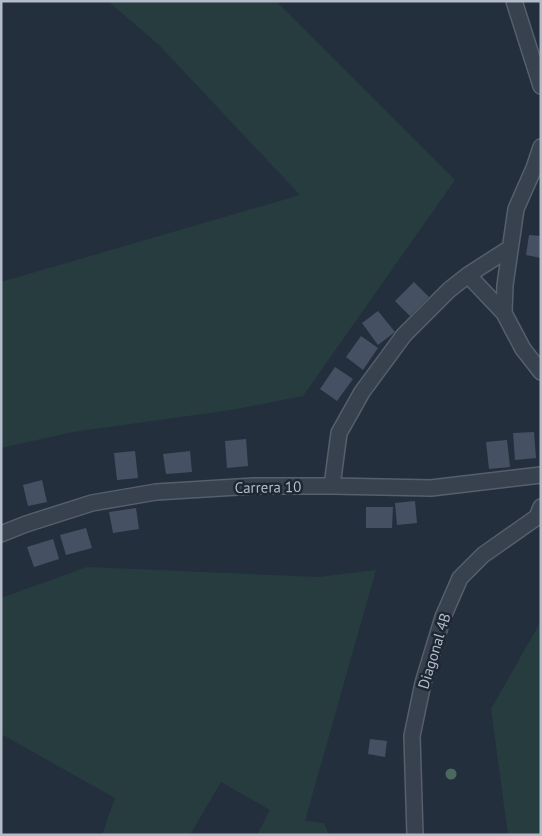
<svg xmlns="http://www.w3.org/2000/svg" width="542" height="836" font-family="'PT Sans',sans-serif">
	<rect width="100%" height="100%" fill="#242f3e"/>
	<path fill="#263c3f" d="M108 1H276L455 180 303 396 231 410 73 432 1 448V282L300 195 159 45Z
		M87 567 318 577 376 570 305 821 324 823 329 835H257L270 810 221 782 190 835H102L115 798 1 734V598Z
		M541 621V835H508L491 709Z"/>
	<path fill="#455162" d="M529 235 541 236V258L526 255Z
		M414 282 429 297 410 316 395 301Z
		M378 311 395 332 378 345 362 323Z
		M361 336 378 348 363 370 346 357Z
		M335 367 353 379 337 401 320 389Z
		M534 432 536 458 515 460 513 433Z
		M246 439 248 466 227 468 225 441Z
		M507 440 510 467 489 469 486 442Z
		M135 451 138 478 117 480 114 453Z
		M190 451 192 472 166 474 163 454Z
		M42 480 47 502 28 506 23 485Z
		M415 501 417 523 397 525 395 503Z
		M366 507H393L392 528H366Z
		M136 508 139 529 113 533 109 512Z
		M86 528 92 548 66 555 60 535Z
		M53 539 59 559 34 567 27 547Z
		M370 739 387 741 385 757 368 754Z"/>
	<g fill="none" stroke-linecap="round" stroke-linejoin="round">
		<g stroke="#565f6c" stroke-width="18">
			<path id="minor" d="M514 1 541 86
				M468 275 504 313 523 349 541 372
				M504 313 505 285 516 209 534 168 541 147
				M332 486 339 433 362 392 404 335 449 290 468 275 510 248
				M1 534 26 524 92 503 156 492 254 486H332L431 488 541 475
				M415 835 412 736 423 683 443 617 460 578 483 555 537 517 541 507"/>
		</g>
		<use href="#minor" stroke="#38414e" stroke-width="15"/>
	</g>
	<circle fill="#4b6a5d" cx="451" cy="774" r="5.5"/>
	<g text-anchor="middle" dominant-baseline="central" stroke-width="5" stroke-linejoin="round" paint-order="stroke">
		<g font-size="15" fill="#b4bcc9" stroke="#1d2633">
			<text transform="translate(268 487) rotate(-1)">Carrera 10</text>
			<text transform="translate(434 651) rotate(-73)">Diagonal 4B</text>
		</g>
	</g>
	<rect width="542" height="836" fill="none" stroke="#b4bcc9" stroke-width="5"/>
</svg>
